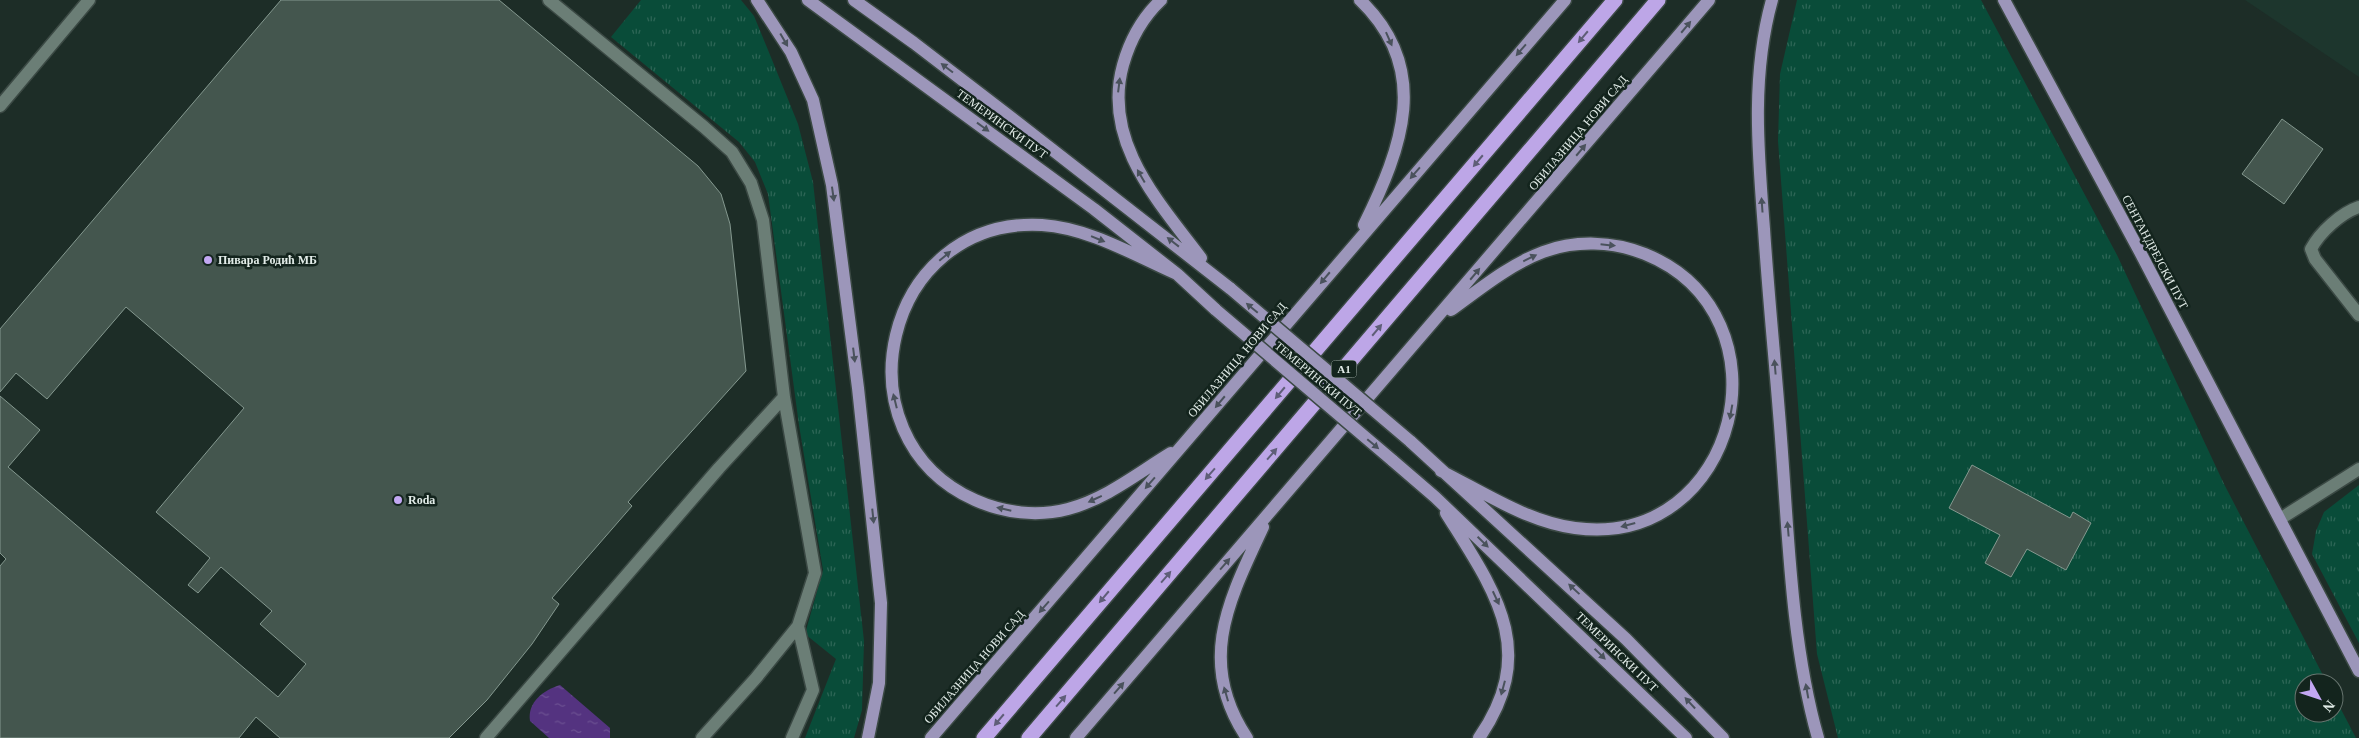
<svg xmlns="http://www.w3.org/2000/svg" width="2359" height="738" font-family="'Times New Roman',serif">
	<defs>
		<pattern id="grass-tufts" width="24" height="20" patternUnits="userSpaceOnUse" patternTransform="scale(1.25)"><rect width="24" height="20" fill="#094c39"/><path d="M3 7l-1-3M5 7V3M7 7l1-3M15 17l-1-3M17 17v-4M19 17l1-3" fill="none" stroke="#2d6656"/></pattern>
		<pattern id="water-ripples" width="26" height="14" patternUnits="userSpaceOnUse" patternTransform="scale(1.25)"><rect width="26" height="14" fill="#543380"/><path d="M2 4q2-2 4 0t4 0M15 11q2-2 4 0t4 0" fill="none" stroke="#6c5192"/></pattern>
	</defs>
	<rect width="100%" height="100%" fill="#1d2d27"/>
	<path fill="#1d362d" d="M2245 0H2359V77Z"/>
	<path fill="url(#grass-tufts)" d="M641 0H741L754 16 768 50 798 124 813 182 864 641 862 710 854 738H805L836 659 805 634 823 570 799 425 768 194 755 162 739 142 611 37Z
		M1797 0H1981L2117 255 2224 484 2327 683H2304V713H2334V696L2356 738H1838L1817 654 1778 141 1780 74Z
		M2359 485V643L2312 554 2316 531 2324 512Z"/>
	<path fill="url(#water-ripples)" d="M560 685 610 728V738H549L530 721C527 702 544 690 560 685Z"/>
	<path fill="#44564e" stroke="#84988f" d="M281 0H499L698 166 721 194 730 224 746 371 628 502 632 506 552 598 559 604 532 644 487 700 449 738H280L256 717 239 738H0V566L6 559 0 553V396L40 430 8 467 278 697 306 664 260 624 272 611 221 567 198 593 188 585 210 558 156 512 244 408 126 307 47 399 16 373 0 392V329Z
		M2282 119 2323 149 2284 204 2242 174Z
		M1972 465 2070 518 2073 512 2091 523 2066 570 2027 549 2011 577 1985 563 2000 535 1949 508Z"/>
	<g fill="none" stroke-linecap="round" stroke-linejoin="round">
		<g stroke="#3b4944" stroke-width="15">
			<path id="minor" d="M0 106 89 0
				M2359 207C2341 213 2320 232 2311 249L2315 259 2359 315
				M2280 519 2359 469
				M486 738 719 468 784 397 763 220 751 183 732 152 704 127 549 0
				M702 738 756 678 798 626 815 573 784 397
				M792 738 813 690 798 626"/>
		</g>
		<g stroke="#3b4944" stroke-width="15">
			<path id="major" d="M757 0 791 52 813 100 832 185 858 388 881 603 879 683 868 738
				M808 0 1094 209 1177 274 1216 310
				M854 0 914 43 1013 119 1231 289
				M1161 0C1142 18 1130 40 1123 65 1102 141 1158 201 1201 258
				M1360 0C1432 69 1402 148 1364 225
				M1772 0C1751 75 1758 152 1764 229 1768 290 1774 351 1779 413 1788 518 1789 636 1818 738
				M2004 0 2140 252 2359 671
				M1410 441 1626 639 1723 738
				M1171 453C1138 473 1106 499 1068 509 1037 517 1004 513 975 500 833 436 884 216 1042 225 1089 228 1134 255 1177 274
				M1392 460 1435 497 1686 738
				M1441 471C1483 492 1528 522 1575 528 1739 550 1795 315 1645 254 1613 241 1575 240 1543 252 1509 265 1480 289 1451 310
				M1446 513C1494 590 1540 650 1479 738
				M931 738 1565 0
				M1076 738 1709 0
				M1247 738C1196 662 1229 600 1263 527"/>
		</g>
		<g stroke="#3b4944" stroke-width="18">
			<path id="highway" d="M984 738 1615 0
				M1029 738 1658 0"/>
		</g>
		<use href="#minor" stroke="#6b7e76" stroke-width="12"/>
		<use href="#major" stroke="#9c96ba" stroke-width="12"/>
		<use href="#highway" stroke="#bda6e7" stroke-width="15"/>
		<g stroke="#3b4944" stroke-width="15" stroke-linecap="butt">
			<path id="major-bridge" d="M1231 289 1410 441
				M1216 310 1392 460"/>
		</g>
		<use href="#major-bridge" stroke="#9c96ba" stroke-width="12"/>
	</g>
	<defs><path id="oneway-solid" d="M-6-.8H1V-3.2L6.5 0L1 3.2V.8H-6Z" transform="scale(1.25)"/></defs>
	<g fill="#4a525c">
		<use href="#oneway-solid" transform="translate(1686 27) rotate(-50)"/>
		<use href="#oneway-solid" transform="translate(1389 39) rotate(66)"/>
		<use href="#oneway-solid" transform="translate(784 40) rotate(60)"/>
		<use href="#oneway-solid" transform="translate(1521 50) rotate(131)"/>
		<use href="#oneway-solid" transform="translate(947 68) rotate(-143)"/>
		<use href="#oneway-solid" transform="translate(1119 85) rotate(-83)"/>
		<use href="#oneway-solid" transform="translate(983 127) rotate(36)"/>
		<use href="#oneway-solid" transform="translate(1581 150) rotate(-50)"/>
		<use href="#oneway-solid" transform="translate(1415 173) rotate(131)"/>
		<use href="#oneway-solid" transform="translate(1141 176) rotate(-120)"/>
		<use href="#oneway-solid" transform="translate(833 194) rotate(82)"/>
		<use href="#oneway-solid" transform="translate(1762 205) rotate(-94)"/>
		<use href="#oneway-solid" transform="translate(1098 239) rotate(22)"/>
		<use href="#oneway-solid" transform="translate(1173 242) rotate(-142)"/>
		<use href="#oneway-solid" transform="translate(1608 245) rotate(6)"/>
		<use href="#oneway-solid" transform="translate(945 256) rotate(-40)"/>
		<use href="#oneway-solid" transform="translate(1530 258) rotate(-26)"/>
		<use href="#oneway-solid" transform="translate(1475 274) rotate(-50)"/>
		<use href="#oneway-solid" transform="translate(1325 278) rotate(130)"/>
		<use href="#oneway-solid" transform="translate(1252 308) rotate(-140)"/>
		<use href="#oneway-solid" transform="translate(854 355) rotate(83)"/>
		<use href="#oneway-solid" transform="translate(1775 367) rotate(-95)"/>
		<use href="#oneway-solid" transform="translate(895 401) rotate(-104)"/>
		<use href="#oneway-solid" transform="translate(1220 402) rotate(130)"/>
		<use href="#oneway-solid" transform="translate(1731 412) rotate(100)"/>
		<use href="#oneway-solid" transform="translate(1373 444) rotate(40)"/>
		<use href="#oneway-solid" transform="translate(1150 483) rotate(131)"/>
		<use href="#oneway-solid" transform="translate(1095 499) rotate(155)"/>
		<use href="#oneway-solid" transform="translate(1004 509) rotate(-167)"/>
		<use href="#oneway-solid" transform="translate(873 516) rotate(84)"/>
		<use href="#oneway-solid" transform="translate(1628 525) rotate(165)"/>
		<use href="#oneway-solid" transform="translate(1788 529) rotate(-95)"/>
		<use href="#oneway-solid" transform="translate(1483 542) rotate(44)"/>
		<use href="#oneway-solid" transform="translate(1225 564) rotate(-49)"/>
		<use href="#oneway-solid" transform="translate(1574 589) rotate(-137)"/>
		<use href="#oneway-solid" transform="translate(1496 598) rotate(65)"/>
		<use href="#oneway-solid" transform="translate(1044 607) rotate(131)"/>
		<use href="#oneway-solid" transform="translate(1600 654) rotate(44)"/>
		<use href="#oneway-solid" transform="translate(1119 688) rotate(-49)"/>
		<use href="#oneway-solid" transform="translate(1503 688) rotate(105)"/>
		<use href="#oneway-solid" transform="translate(1807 691) rotate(-100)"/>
		<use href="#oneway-solid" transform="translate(1226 694) rotate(-106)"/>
		<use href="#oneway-solid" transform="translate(1690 703) rotate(-133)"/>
	</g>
	<g fill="#5f5e78">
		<use href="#oneway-solid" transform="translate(1583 37) rotate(130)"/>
		<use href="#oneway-solid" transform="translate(1478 161) rotate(130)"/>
		<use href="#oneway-solid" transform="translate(1377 330) rotate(-50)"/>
		<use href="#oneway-solid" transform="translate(1280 393) rotate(130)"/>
		<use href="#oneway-solid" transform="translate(1272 454) rotate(-49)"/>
		<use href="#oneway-solid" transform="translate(1210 474) rotate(131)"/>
		<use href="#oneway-solid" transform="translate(1166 577) rotate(-49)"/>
		<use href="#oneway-solid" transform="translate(1104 597) rotate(130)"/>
		<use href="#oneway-solid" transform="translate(1061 701) rotate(-49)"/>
		<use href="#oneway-solid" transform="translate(999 720) rotate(130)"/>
	</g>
	<g fill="#c2a7f2" stroke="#13241d" stroke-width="2">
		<circle cx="208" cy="260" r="5"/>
		<circle cx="398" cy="500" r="5"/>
	</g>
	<g text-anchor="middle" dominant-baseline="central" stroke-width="5" stroke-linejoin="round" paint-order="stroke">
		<rect fill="#13241d" stroke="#a4b0ab" stroke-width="1" x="1331.5" y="360.5" width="25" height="17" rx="4"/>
		<g font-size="11" font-weight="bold" fill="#e2ece8">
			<text x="1344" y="369">A1</text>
		</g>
		<g font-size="12" fill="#e2ece8" stroke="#13241d">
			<text transform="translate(1002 124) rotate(36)">ТЕМЕРИНСКИ ПУТ</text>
			<text transform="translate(1578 133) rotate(-50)">ОБИЛАЗНИЦА НОВИ САД</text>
			<text transform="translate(2155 252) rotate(62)">СЕНТАНДРЕЈСКИ ПУТ</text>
			<text transform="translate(1237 360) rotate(-50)">ОБИЛАЗНИЦА НОВИ САД</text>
			<text transform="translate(1318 379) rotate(40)">ТЕМЕРИНСКИ ПУТ</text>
			<text transform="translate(1617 652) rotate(44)">ТЕМЕРИНСКИ ПУТ</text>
			<text transform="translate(974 667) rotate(-49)">ОБИЛАЗНИЦА НОВИ САД</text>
		</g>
		<g font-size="12" font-weight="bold" fill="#e2ece8" stroke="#13241d" text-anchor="start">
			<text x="218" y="260">Пивара Родић МБ</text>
			<text x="408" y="500">Roda</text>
		</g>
	</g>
	<g transform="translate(2319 698) rotate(130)"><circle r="24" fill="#13241d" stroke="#66746e"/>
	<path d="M0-4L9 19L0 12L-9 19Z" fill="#c2a7f2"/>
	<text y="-8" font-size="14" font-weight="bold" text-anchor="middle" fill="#e2ece8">N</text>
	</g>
</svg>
